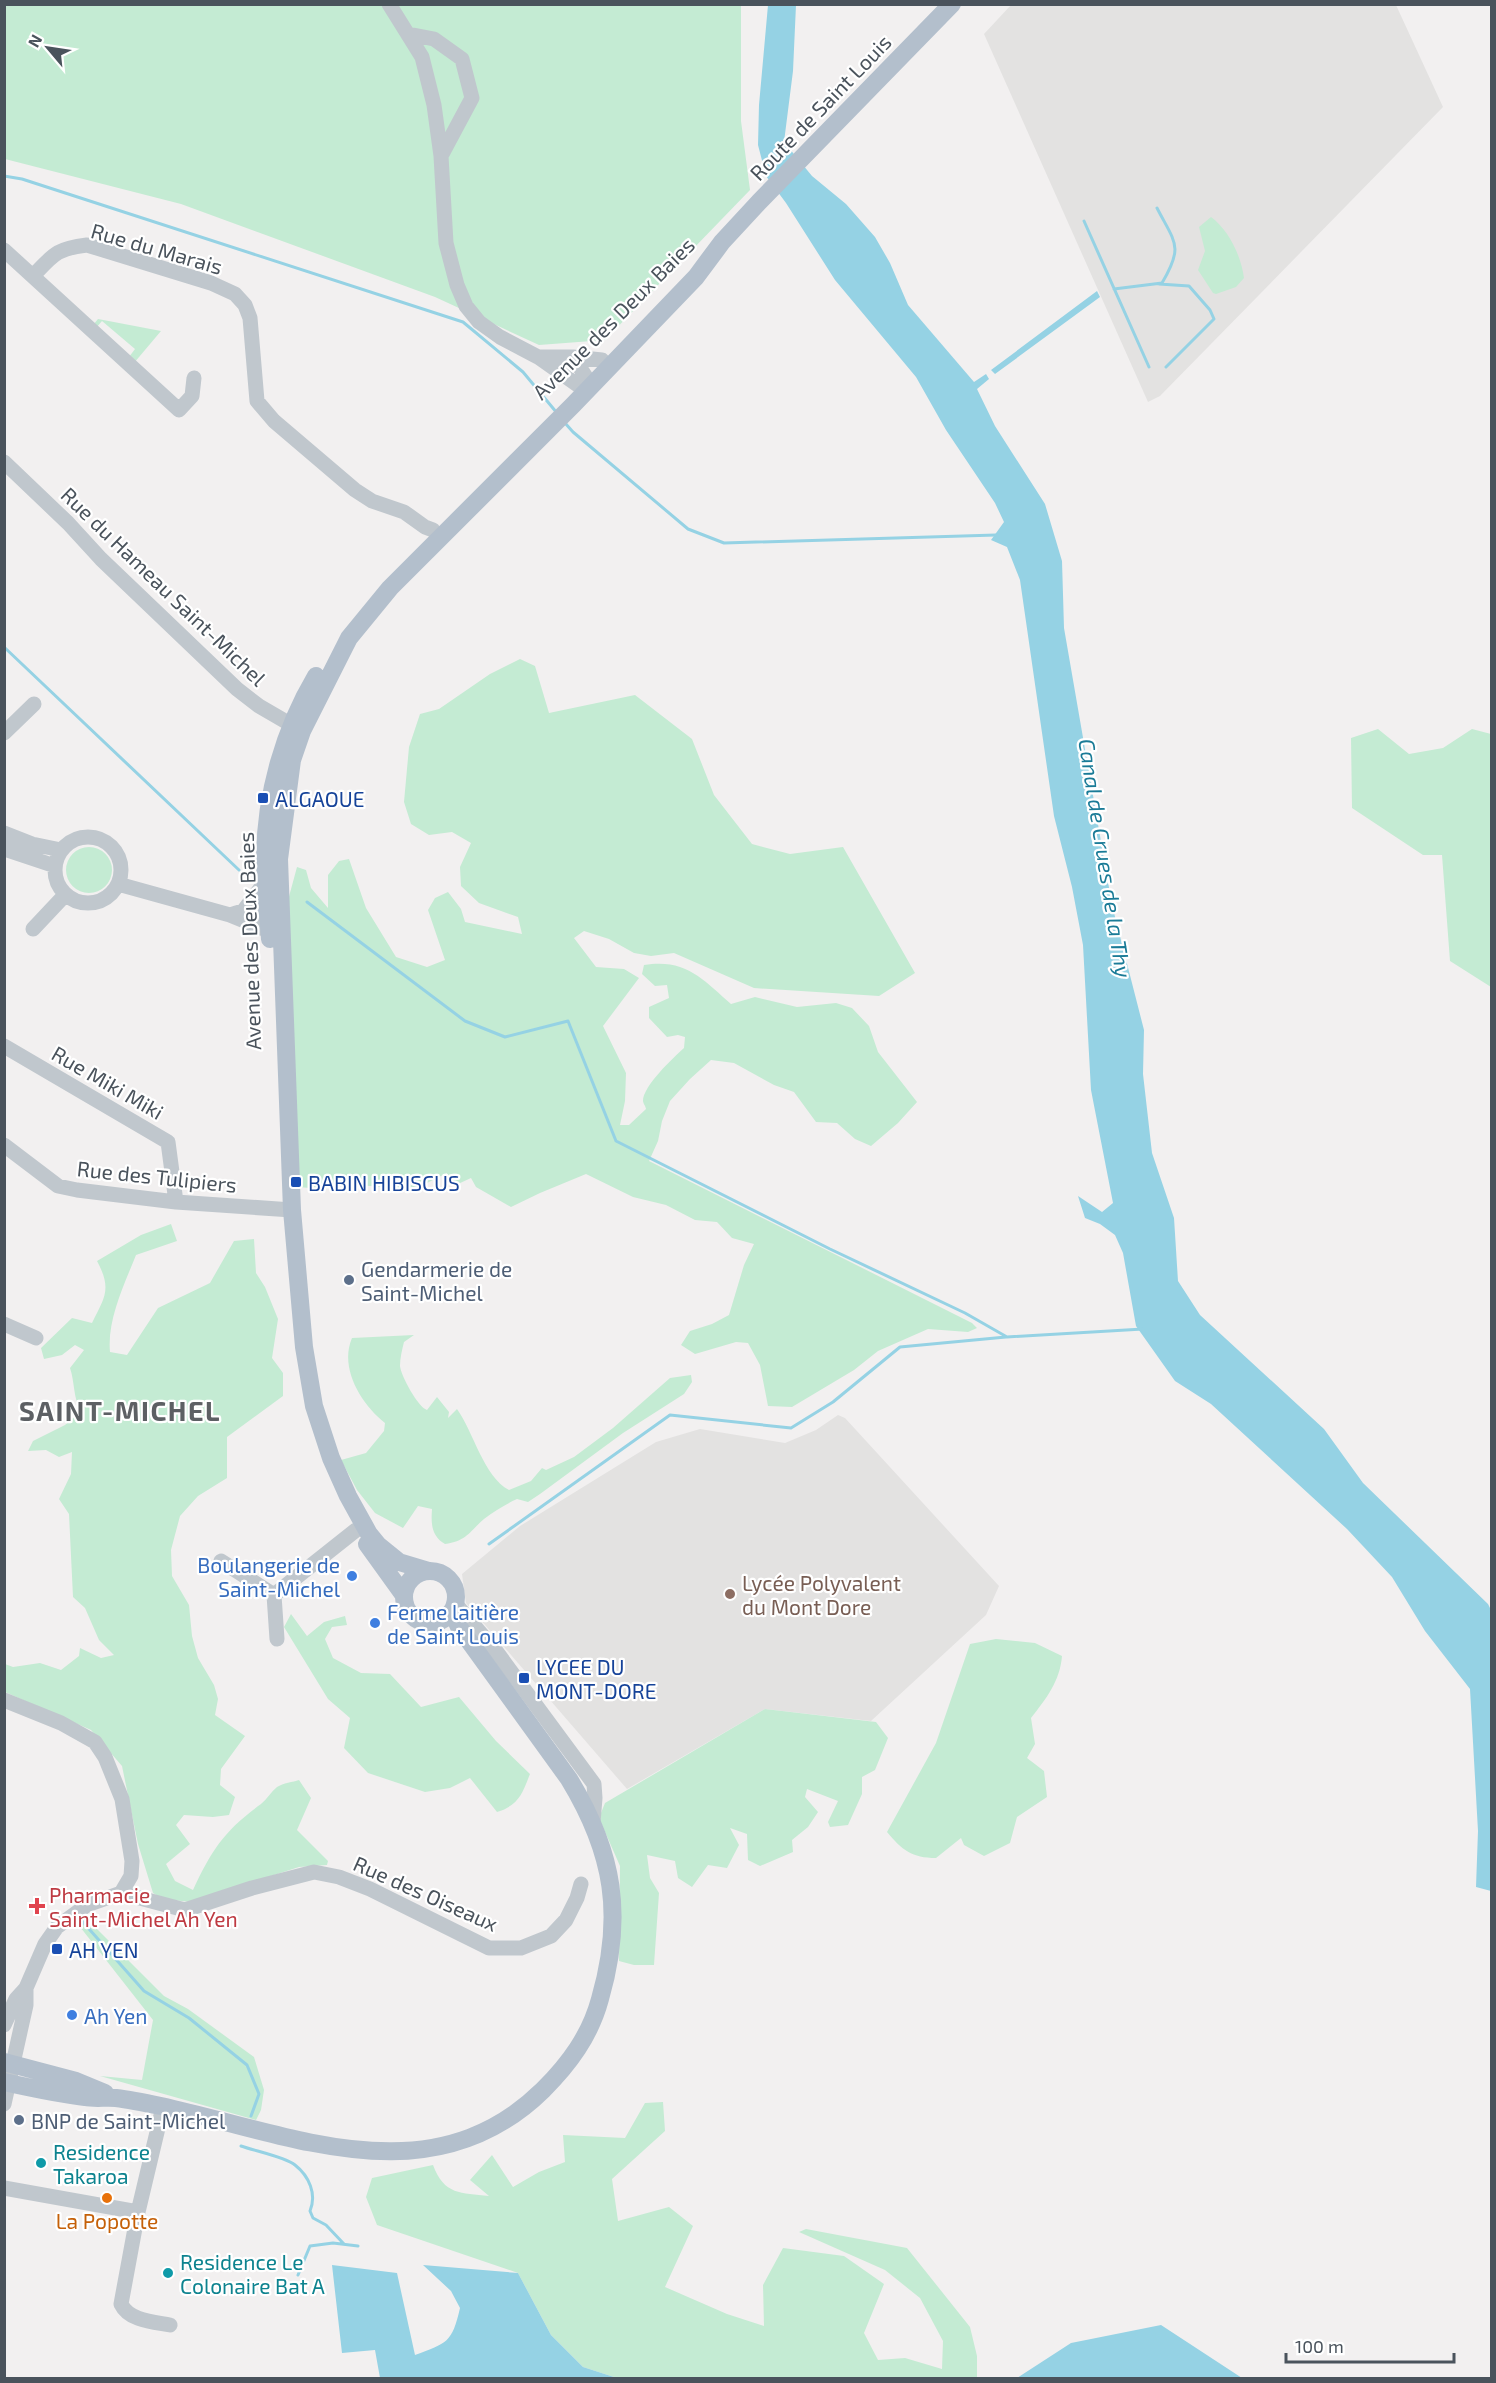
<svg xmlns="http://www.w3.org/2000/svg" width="1496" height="2383" font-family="'Exo 2',sans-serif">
	<rect width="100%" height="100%" fill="#f2f0f0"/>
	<path fill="#e3e2e1" d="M1011 5H1396L1443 107 1160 396 1148 402 984 34Z
		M838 1415 845 1418 999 1586 986 1615 871 1721 765 1709 627 1789 466 1603 462 1574 520 1526 656 1442 700 1429 785 1443 816 1430Z"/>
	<path fill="#c4ebd3" d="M4 5H741V121L750 190 605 340 539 345 435 297 181 204 5 159Z
		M1211 217C1229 230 1241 256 1244 278L1236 287 1216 294 1213 293 1198 270 1205 251 1199 227Z
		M98 319 161 331 134 363 129 357 135 349 102 321 96 328 93 325Z
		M520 659 535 666 549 713 635 695 692 739 714 795 752 844 790 854 843 847 915 973 879 996 754 988 674 953 651 956 634 953 609 939 584 931 574 938 596 967 624 969 639 978 603 1026 626 1073 625 1101 620 1125H629L646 1109C646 1107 643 1103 643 1101 643 1086 673 1058 684 1048L685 1037 678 1035 667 1037 649 1018V1007L669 998 667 985 655 986 642 974 644 965C685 958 703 979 731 1004L755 997 797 1007 836 1003 852 1008 869 1026 878 1052 917 1102 898 1123 871 1146 855 1139 837 1123 816 1122 794 1092 774 1085 734 1063 711 1060 690 1079 670 1101 662 1121 658 1141 649 1161 972 1323 977 1328 968 1332 928 1329 878 1351 854 1370 792 1407 768 1406 760 1365 748 1343 736 1342 695 1354 681 1345 690 1331 712 1324 729 1315 744 1265 754 1244 732 1238 717 1222 695 1220 666 1205 633 1197 586 1174 540 1193 511 1207 476 1187 471 1178 458 1184 446 1180 447 1173 415 1189 340 1184 322 1189 298 1187 287 904 297 867 306 870 311 888 328 908V875L339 861 349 859 366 908 396 957 427 967 445 960 428 910 435 898 448 892 461 909 465 922 522 934 518 917 479 903 461 886 460 867 471 843 452 832 429 835 411 824 404 802 409 747 420 714 439 709 490 674Z
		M1378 729 1409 754 1443 748 1472 729 1491 734V987L1450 961 1442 855H1423L1352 808 1351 738Z
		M66 870a23 23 0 1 1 46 0a23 23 0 1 1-46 0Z
		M171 1224 177 1241 136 1255C124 1285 107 1320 110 1352L127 1355 158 1308 210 1283 234 1241 254 1239 256 1273 265 1287 278 1319 272 1358 283 1373V1396L227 1437V1478L198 1496 180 1516 171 1550 172 1576 189 1605 192 1636 198 1658 214 1685 218 1699 215 1715 245 1736 221 1769 220 1785 235 1797 229 1815 213 1817 184 1815 176 1825 190 1844 166 1864 175 1881 193 1890C212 1849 225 1830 261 1804 267 1799 271 1792 277 1787 283 1783 293 1782 299 1780L311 1798 297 1830 328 1861 327 1865 299 1867 191 1902 163 1899 153 1893 138 1844 122 1766 91 1730 5 1692V1664L13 1667 40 1663 61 1670 79 1656 80 1648 101 1658 114 1655 99 1640 85 1608 73 1597 69 1514 59 1499 71 1474 72 1452 59 1457 46 1450 28 1451 33 1441 65 1425 81 1411C73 1398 75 1383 70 1368L84 1350 75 1345 62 1355 44 1359 41 1348 72 1318 92 1323C105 1297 112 1289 97 1261L141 1235Z
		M414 1335 404 1342C402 1350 400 1358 400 1366 401 1376 418 1407 427 1410L437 1397 449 1412 448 1418 457 1409C473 1431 484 1477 509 1490L531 1481 542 1468 546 1470 574 1457 613 1428 670 1378 691 1375 692 1382 684 1394 623 1433 540 1494 528 1502 517 1499C506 1504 494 1511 484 1519 470 1531 467 1541 445 1544 431 1536 431 1523 432 1509L418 1506 403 1528 375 1513 357 1490 341 1460 366 1453 384 1431 385 1423C361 1404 339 1368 352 1338Z
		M291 1614 307 1636 324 1622 345 1616 347 1625 332 1627 325 1639 333 1658 361 1673 390 1674 421 1707 459 1697 496 1741 530 1774C522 1794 519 1805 497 1812L470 1778 450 1788 425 1792 368 1773 344 1748 350 1718 328 1699 284 1627Z
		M996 1639 1035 1643 1062 1656C1060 1681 1046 1699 1031 1718L1035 1744 1027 1758 1044 1771 1047 1797 1017 1817 1010 1843 984 1856 964 1845 961 1838 936 1858C912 1858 902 1850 887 1832L936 1743 970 1644Z
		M765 1709 876 1722 888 1738 875 1770 862 1777V1794L848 1825 830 1827 828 1822 838 1801 807 1789 805 1797 818 1812 808 1827 792 1840 793 1852 760 1866 748 1860 747 1834 730 1828 739 1845 727 1868 708 1865 692 1887 678 1878 675 1861 647 1855 650 1878 659 1893 654 1965H634L619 1961 620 1866 599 1818 605 1803Z
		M87 1919 164 1996 188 2009 254 2057 264 2090 261 2110 256 2120 100 2076 142 2080 153 2020 77 1923Z
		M663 2102 665 2131 612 2179 618 2221 669 2207 693 2226 665 2287 727 2314 764 2326 763 2285 783 2248 844 2256 884 2284 864 2333 878 2360 905 2358 942 2369 943 2341 920 2298 885 2270 799 2232 806 2229 907 2248 970 2327 977 2356V2378H617L583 2367 551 2335 518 2273 377 2225 366 2197 372 2178 433 2165C444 2195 461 2193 489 2196L470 2180 492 2155 513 2187 539 2172 565 2162 563 2135 625 2138 645 2103Z"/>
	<path fill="#95d2e4" d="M768 5H796L793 71 784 142 812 176 846 204 875 237 890 263 908 305 974 382 986 374 989 379 977 389 995 426 1045 504 1062 561 1064 628 1112 905 1144 1030 1143 1074 1152 1153 1174 1218 1178 1281 1200 1315 1324 1429 1363 1483 1488 1604 1491 1610V1891L1476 1887 1478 1831 1470 1689 1425 1631 1392 1577 1347 1529 1211 1404 1175 1381 1136 1326 1123 1253 1115 1235 1100 1224 1085 1218 1078 1196 1102 1212 1113 1203 1091 1090 1083 945 1072 887 1054 816 1020 580 1007 547 991 540 1004 522 995 503 946 430 916 377 835 280 786 203 766 176 758 145 759 105Z
		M1097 291 1100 297 995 374 991 370Z
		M332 2265 397 2273 415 2355C447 2343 452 2343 460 2308L451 2291 423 2265 518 2273 551 2335 583 2367 617 2378H380L375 2350 342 2353Z
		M1161 2325 1242 2378H1017L1071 2343Z"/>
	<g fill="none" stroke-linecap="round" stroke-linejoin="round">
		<path stroke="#95d2e4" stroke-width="3" d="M4 176 22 179 463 322 523 372 557 413
			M1084 221 1149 367
			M1159 284 1189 286 1210 310 1214 319 1166 367
			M1114 289 1162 283C1184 246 1175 243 1157 208
			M565 423 573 432 688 529 724 543 996 535
			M4 647 239 870
			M307 902 465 1021 505 1037 568 1021 616 1141 830 1249 965 1313 1007 1337 1143 1329
			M489 1544 670 1415 791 1428 833 1402 900 1347 1006 1337
			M82 1921 144 1991 189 2018 247 2065 259 2094 251 2116
			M241 2146C255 2151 285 2157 295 2165 309 2176 317 2194 310 2211L313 2218 326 2225 344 2244
			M298 2275 310 2246 333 2243 358 2246"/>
		<path stroke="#c0c7cd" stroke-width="15" d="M389 4 422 57 434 105 441 156 446 243 457 285 466 306 479 322 500 337 538 357 586 391
			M408 34 434 39 462 59 472 98 441 156
			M4 250 179 410 192 396 194 378
			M33 276C54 254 56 249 87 245L211 283 235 294 245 305 250 318 257 401 274 421 355 490 372 501 404 512 425 527 433 530
			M538 357H573L586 377V391
			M573 357 602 360
			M4 462 68 523 101 559 237 689 259 706 302 731
			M4 733 34 704
			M4 833 32 844 61 850
			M55 870a33 33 0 1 1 66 0a33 33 0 1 1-66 0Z
			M4 849 55 866
			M118 884 230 915 269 931
			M244 910 266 881
			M230 915C246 909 262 906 272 922
			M33 929 65 895
			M4 1046 168 1142 176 1202
			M4 1145 58 1186 77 1190 176 1202 292 1210
			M4 1324 36 1338
			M221 1561 274 1595 356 1530
			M274 1595 277 1639
			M455 1603 496 1651 594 1784 595 1798 593 1823
			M4 1700 61 1723 95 1742 105 1757 122 1799 132 1861 131 1876 121 1893 87 1905 57 1927 45 1944 26 1988 16 1999 4 2025
			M121 1893 185 1910 252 1888 314 1872 339 1877 370 1889 489 1948H521L551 1936 566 1920 577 1898 581 1884
			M4 2104 26 2005V1988
			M163 2107 138 2212 121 2304C129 2321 154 2322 170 2325
			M4 2188 138 2212"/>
		<path stroke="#b3bfcc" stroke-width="18" d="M270 939C268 911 265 883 265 856 266 793 284 730 316 676
			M367 1544 403 1594
			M404 1597a26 26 0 1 1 52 0a26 26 0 1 1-52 0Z
			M429 1571 399 1562 378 1545 369 1534 348 1496 331 1458 314 1406 304 1347 292 1210 279 859 292 760 302 731 349 638 390 588 573 405 696 277 722 242 759 202 952 4
			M4 2062 76 2081 105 2093
			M4 2082C31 2088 58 2094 85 2097 95 2099 106 2097 116 2098 131 2100 146 2103 161 2106 290 2134 431 2200 543 2090 569 2064 590 2036 600 1999 624 1916 614 1853 569 1779L459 1627 452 1611"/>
	</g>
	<g fill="#1a4fb4" stroke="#fff" stroke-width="2">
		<rect x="257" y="792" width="12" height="12" rx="3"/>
		<rect x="290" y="1176" width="12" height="12" rx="3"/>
		<rect x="518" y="1672" width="12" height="12" rx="3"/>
		<rect x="51" y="1943" width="12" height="12" rx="3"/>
	</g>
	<g fill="#5c6f8a" stroke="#fff" stroke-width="2">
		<circle cx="349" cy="1280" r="6"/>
		<circle cx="19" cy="2120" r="6"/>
	</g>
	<g fill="#3f7fe0" stroke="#fff" stroke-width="2">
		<circle cx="352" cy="1576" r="6"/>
		<circle cx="375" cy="1623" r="6"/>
		<circle cx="72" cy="2015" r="6"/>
	</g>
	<circle fill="#8d6e63" stroke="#fff" stroke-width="2" cx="730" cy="1594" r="6"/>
	<path fill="#e0444e" stroke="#fff" stroke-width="2" d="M34 1897h6v6h6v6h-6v6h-6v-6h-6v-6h6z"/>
	<g fill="#0f9aa8" stroke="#fff" stroke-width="2">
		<circle cx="41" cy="2163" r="6"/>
		<circle cx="168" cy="2273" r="6"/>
	</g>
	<circle fill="#e8710a" stroke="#fff" stroke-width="2" cx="107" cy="2198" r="6"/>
	<g text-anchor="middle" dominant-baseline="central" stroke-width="4.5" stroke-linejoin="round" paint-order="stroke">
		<g font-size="21" fill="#4a535c" stroke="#fff">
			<text transform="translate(820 107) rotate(-46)">Route de Saint Louis</text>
			<text transform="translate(157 248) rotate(16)">Rue du Marais</text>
			<text transform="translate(613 318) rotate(-45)">Avenue des Deux Baies</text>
			<text transform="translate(164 586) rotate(44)">Rue du Hameau Saint-Michel</text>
			<text transform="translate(249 941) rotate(-92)">Avenue des Deux Baies</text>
			<text transform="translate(108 1082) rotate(30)">Rue Miki Miki</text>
			<text transform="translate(157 1176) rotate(6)">Rue des Tulipiers</text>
			<text transform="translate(426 1893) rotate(24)">Rue des Oiseaux</text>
		</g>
		<g font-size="21" fill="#164399" stroke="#fff" text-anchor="start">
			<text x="275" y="798">ALGAOUE</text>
			<text x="308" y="1182">BABIN HIBISCUS</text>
			<text x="536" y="1666">LYCEE DU<tspan x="536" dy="24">MONT-DORE</tspan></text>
			<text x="69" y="1949">AH YEN</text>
		</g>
		<g font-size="21" fill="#4e5e75" stroke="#fff" text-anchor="start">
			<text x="361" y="1268">Gendarmerie de<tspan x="361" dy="24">Saint-Michel</tspan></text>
			<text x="31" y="2120">BNP de Saint-Michel</text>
		</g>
		<g font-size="21" fill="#366cbe" stroke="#fff" text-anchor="start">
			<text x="340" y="1564" text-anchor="end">Boulangerie de<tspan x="340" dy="24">Saint-Michel</tspan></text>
			<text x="387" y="1611">Ferme laitière<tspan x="387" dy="24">de Saint Louis</tspan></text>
			<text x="84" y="2015">Ah Yen</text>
		</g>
		<g font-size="21" fill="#785e54" stroke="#fff" text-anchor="start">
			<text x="742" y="1582">Lycée Polyvalent<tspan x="742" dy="24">du Mont Dore</tspan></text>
		</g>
		<g font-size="21" fill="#be3a42" stroke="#fff" text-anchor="start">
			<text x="49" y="1894">Pharmacie<tspan x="49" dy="24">Saint-Michel Ah Yen</tspan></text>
		</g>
		<g font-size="21" fill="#0d838f" stroke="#fff" text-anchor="start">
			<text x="53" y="2151">Residence<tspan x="53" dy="24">Takaroa</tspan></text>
			<text x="180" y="2261">Residence Le<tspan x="180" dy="24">Colonaire Bat A</tspan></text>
		</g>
		<g font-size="21" fill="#c56008" stroke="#fff">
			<text x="107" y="2220">La Popotte</text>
		</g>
		<g font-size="22" font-style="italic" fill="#1a7b97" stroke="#fff">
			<text transform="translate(1106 858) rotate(81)">Canal de Crues de la Thy</text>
		</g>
		<g font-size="27" font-weight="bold" letter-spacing="1.5" fill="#5d6064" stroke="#fff">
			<text x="120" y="1410">SAINT-MICHEL</text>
		</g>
	</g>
	<rect width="1496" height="2383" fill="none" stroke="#4a535c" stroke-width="12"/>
	<g transform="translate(48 48) rotate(299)" stroke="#ffffff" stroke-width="4.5" paint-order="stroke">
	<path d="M0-4.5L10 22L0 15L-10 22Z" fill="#4a535c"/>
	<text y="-9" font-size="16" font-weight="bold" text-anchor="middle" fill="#4a535c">N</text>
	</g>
	<path d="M1286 2353v9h168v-9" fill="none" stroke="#4a535c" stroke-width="3"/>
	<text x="1295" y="2353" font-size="18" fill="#4a535c" stroke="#ffffff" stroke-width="4.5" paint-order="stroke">100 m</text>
</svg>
